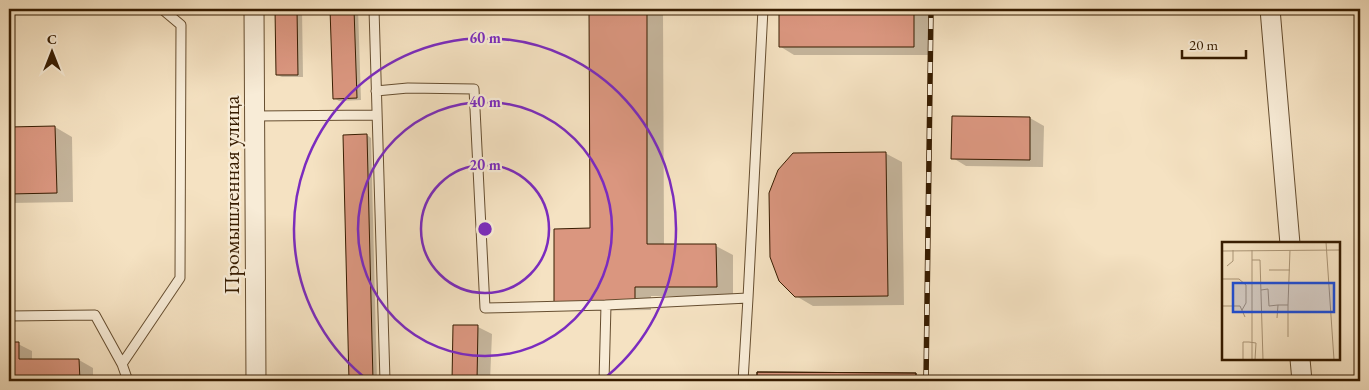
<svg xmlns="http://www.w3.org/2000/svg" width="1369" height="390" font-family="'EB Garamond',serif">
	<rect width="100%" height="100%" fill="#f5e2c2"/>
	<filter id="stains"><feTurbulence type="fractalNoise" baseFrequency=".004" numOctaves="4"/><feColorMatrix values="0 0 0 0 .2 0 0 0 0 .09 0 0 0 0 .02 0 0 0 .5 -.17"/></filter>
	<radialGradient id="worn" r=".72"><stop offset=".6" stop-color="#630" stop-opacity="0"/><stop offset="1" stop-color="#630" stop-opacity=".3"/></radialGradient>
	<path fill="#0003" d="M276 9H302L303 77H282L277 75Z
		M332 9H358L361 100 339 101 334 98Z
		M590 9H663L664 246H716L733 255V296H651V310L572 311 556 301 591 230Z
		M781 9H928V55H794L781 47Z
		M1030 118 1044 126 1043 167 966 166 953 158Z
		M55 127 72 137 73 202 9 203V128Z
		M367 135 371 138 377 381H350L344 136Z
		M885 153 902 162 904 305 813 306 796 296Z
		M455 326 478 327 492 334 490 381H453Z
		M9 344H18L32 351V360H79L93 368V381H9Z
		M759 374H915L927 381H759Z"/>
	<path fill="#da967f" stroke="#371c00" d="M275 9H297L298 75H276Z
		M330 9H354L357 98 333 99Z
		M589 9H647V244H716L717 287H635V302H554V229L590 228Z
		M779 9H914V47H779Z
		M952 116 1030 117V160L951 159Z
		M55 126 57 193 9 194V127Z
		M367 134 373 381H349L343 135Z
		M886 152 888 296 795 297 779 281 770 257 769 193 778 170 793 153Z
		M453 325H478L477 381H452Z
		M9 342H19V359H79L80 381H9Z
		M757 372 916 373V381H757Z
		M757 372 916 373V381H757Z"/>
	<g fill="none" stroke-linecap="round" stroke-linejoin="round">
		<g stroke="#664e30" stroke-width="11">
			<path id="lane" d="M374 9 385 381
				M376 91 408 88 474 89 485 308 606 305
				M255 116 377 115
				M9 316 95 315 122 364 128 381
				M122 364 180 278 181 25 162 9
				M604 381 606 305 748 298 763 9
				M743 381 748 298"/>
		</g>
		<g stroke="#664e30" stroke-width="21">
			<path id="street" d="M254 9 256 381
				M1270 9 1290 244
				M1300 359 1302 381"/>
		</g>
		<use href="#lane" stroke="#f8ecd7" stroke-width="9"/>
		<use href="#street" stroke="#f8ecd7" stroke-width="19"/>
		<g stroke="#371c00" stroke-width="5.5">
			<path id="rail" d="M926 381 931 9"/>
		</g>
		<use href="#rail" stroke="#f8ecd7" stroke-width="4" stroke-dasharray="11" stroke-linecap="butt"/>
	</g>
	<g fill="none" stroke="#7b2cbf" stroke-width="2.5">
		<circle cx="485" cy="229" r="64"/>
		<circle cx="485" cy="229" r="127"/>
		<path d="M369 381A191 191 0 1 1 601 381"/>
	</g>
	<g text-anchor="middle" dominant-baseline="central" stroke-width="4.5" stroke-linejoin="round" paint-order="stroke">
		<g font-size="22" fill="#371c00" stroke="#f8ecd7">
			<text transform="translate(231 195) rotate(-90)">Промышленная улица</text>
		</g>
	</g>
	<g transform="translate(1222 242)">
		<rect width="118" height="118" fill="#f5e2c2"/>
		<path fill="none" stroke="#a99374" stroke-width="1" d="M104 0 112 118M30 8V118M0 9 118 8M30 18H38L41 118M5 24 11 19V8M47 28H68M0 37H17L24 43V61L20 68M39 48 46 47 47 64 56 63M0 64H18L23 75M55 76 56 63H66L68 8M66 95V63M21 118V100H27L34 101 33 118"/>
		<path fill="#1d4ed8" fill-opacity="0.15" stroke="#1d4ed8" stroke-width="2.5" d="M11 41H112V70H11Z"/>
		<rect width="118" height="118" fill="none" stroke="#371c00" stroke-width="2.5"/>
	</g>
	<circle cx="485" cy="229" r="8" fill="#7b2cbf" stroke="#f8ecd7" stroke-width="2.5"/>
	<g font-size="15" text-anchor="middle" font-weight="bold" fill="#7b2cbf" stroke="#f8ecd7" stroke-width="4.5" stroke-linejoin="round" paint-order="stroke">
		<text x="485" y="43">60 m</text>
		<text x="485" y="107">40 m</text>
		<text x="485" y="170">20 m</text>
	</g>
	<rect width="1369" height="390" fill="none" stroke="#f5e2c2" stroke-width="30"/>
	<rect x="10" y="10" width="1349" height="370" fill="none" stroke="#371c00" stroke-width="2.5"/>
	<rect x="15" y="15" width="1339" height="360" fill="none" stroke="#371c00"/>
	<g transform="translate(52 52)" stroke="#f8ecd7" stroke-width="4" paint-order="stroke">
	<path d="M0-4L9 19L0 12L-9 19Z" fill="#371c00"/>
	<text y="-8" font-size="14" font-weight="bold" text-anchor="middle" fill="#371c00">С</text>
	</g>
	<path d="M1182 50v8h64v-8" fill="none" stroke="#371c00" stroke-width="2.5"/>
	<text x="1189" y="50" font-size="15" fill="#371c00" stroke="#f8ecd7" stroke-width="4" paint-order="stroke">20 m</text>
	<rect width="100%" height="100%" filter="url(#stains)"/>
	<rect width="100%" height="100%" fill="url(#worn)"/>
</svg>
